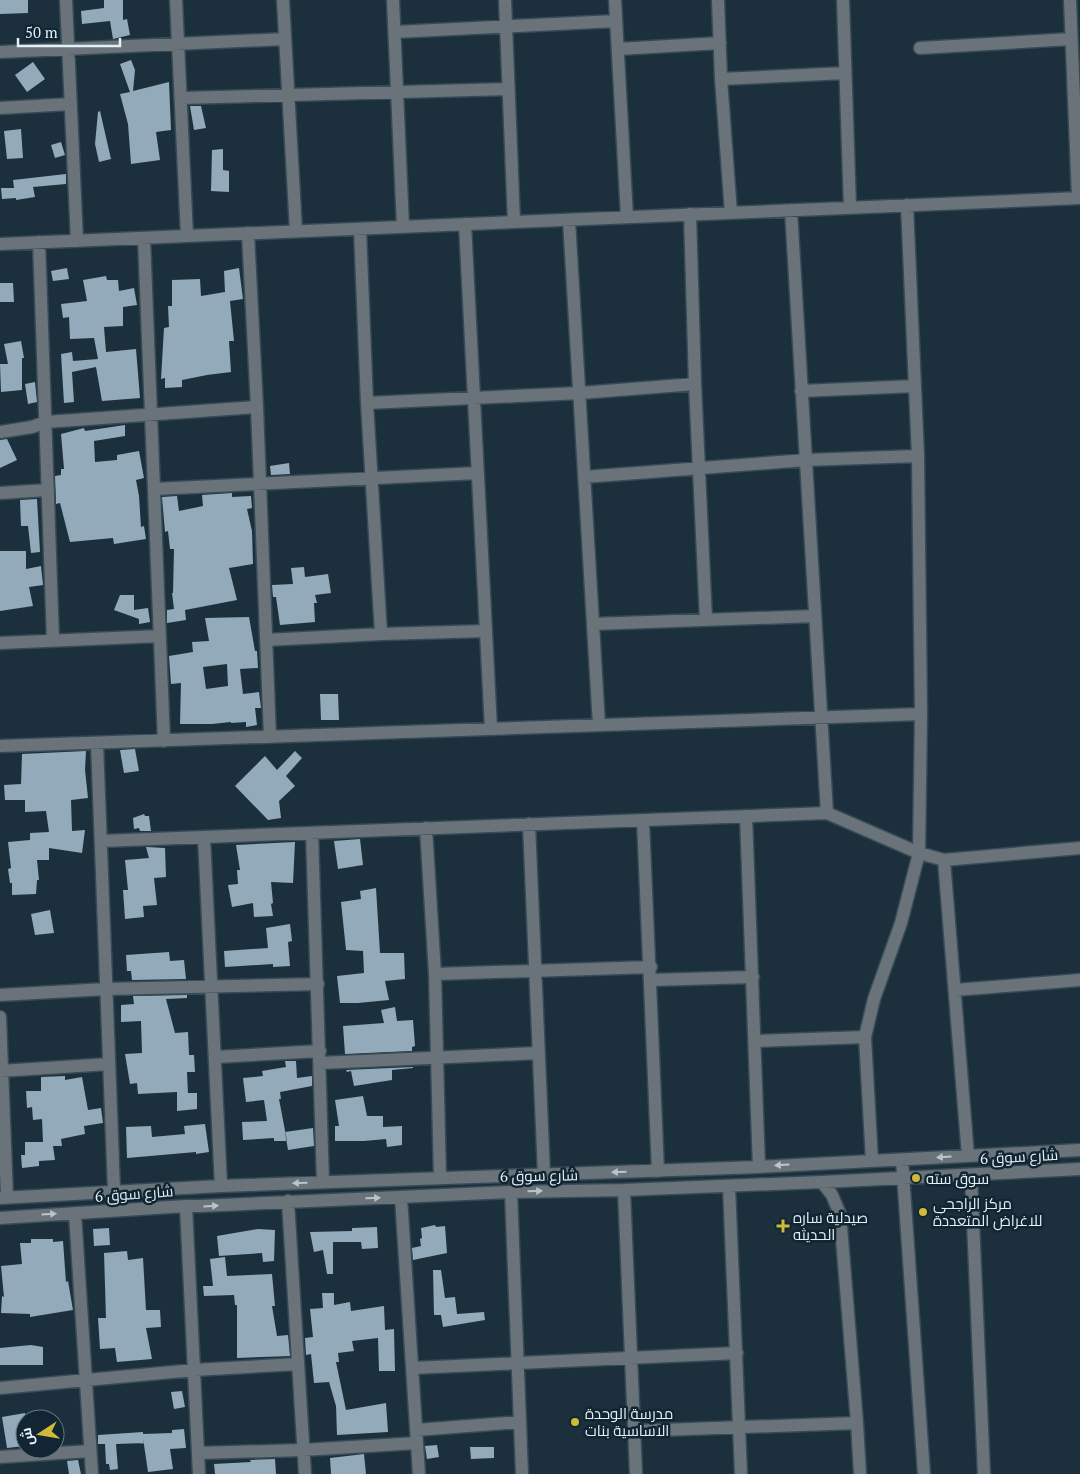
<svg xmlns="http://www.w3.org/2000/svg" width="1080" height="1474" font-family="'PT Serif',Cairo,serif">
	<rect width="100%" height="100%" fill="#1b303c"/>
	<path fill="#92aab9" fill-rule="evenodd" d="M0 0H28V13L0 14Z
		M104 0H123V20L127 19 130 35 113 39 110 21 82 24 81 11 104 8Z
		M131 60 135 70 133 91 169 82 171 130 156 132 160 160 131 164 128 124 120 94 130 92 120 64Z
		M33 62 45 79 27 92 15 75Z
		M190 106H201L206 128 194 130Z
		M100 111 111 159 99 162 95 144 98 112Z
		M21 129 23 158 7 159 4 131Z
		M61 142 65 155 55 158 51 145Z
		M223 149V170L229 171V192L211 191 212 150Z
		M66 174V184L33 187 35 197 16 200V198L2 199 1 188H14L13 180Z
		M67 268 69 279 53 281 51 271Z
		M239 268 243 299 230 301 234 341H229L231 372 207 375 182 380V387L165 388V378L161 379 164 328 169 327 168 306H172V280L200 279 201 296 225 292 224 271Z
		M106 276 107 280H118L119 291 134 288 137 305 123 307V326L104 327 106 352 136 349 140 398 102 401 96 367 72 372 74 402 64 403 61 354 72 352 73 361 98 359 94 338 70 339 69 317 63 318 61 304 87 301 83 280Z
		M0 283H13L14 302H0Z
		M21 341 24 358H22V390L1 392 0 364H8L4 344Z
		M35 382 37 402 28 404 25 384Z
		M125 425V436L94 441 95 462 117 460V455L139 451 144 478 136 480 139 496 141 527 144 526 146 539 114 544 113 538 70 542 60 503 56 504 55 476 61 475V469H64L61 434 84 428 85 431Z
		M7 439 17 460 0 468V440Z
		M289 463 290 474 271 475 270 466Z
		M232 493V497L251 496 252 508 247 509 252 531 253 564 229 568 237 600 185 610 186 620 167 623V610L174 609 172 593H173L174 549H170L168 531 165 532 162 497 177 496 179 511 203 506 202 495Z
		M37 499 40 552 31 553 28 526H21L20 500Z
		M0 551H26V569L41 566 43 585 29 587 33 606 0 611Z
		M304 567 305 577 328 574 331 593 315 595 317 603H314L315 622 280 625 276 597H273L272 585 293 584 291 568Z
		M120 595H134V610L148 608 150 622 139 624V619L114 610Z
		M249 617 255 651H257L258 668 240 669 243 694 259 692 261 708H255L257 725 246 727V722L231 723V722L212 724H180L181 683 171 684 169 656 193 652 192 642 209 641 205 618ZM227 664 228 686 206 689 203 667Z
		M320 694H338L339 720H321Z
		M135 749 139 771 124 773 120 750Z
		M86 751 85 770 88 798 71 800 72 831 85 830 82 853 49 848V860H37L39 880H37L36 894 12 895V883H10L8 869 11 868 8 842 30 840V833L49 832 46 811 25 812V800H5L4 785 21 784 22 754Z
		M295 751 302 758 286 776 295 786 279 801 281 818 268 820 235 786 265 756 277 770Z
		M144 814 145 816H149L151 831H140L139 828 134 829 133 818Z
		M360 839 363 865 338 869 334 841Z
		M295 842 293 883 271 882 273 903 271 904 273 916 254 917 253 903 232 907 228 885 238 884 237 870H240L236 845Z
		M146 847 165 848 166 877 154 878 157 905 143 906 144 917 125 919 123 890H128L125 860 149 858Z
		M376 888 380 953H404L405 979 385 981 389 1000 358 1003H340L337 976 364 973 363 951 346 950 341 902 361 899 360 891Z
		M50 910 54 933 35 935 31 914Z
		M290 924 292 941 288 942 290 966 273 967V964L225 967 224 951 268 948 266 928Z
		M169 952 170 961 184 960 186 979 132 980 131 971H127L126 955Z
		M187 995V998L166 999 175 1033 188 1032 189 1055H194L195 1072H187L188 1093H197V1109L177 1111V1092L138 1094 137 1083 130 1084 125 1054 142 1053 141 1021 121 1022V1005L134 1004 133 996Z
		M395 1007 397 1021 413 1020 415 1046 412 1047V1051L345 1054 343 1026 384 1023 381 1010Z
		M285 1061H296L297 1078 312 1076V1086L280 1092 281 1099H279L287 1141H274V1138L243 1140 242 1122 267 1121 264 1100 246 1102 243 1078 263 1076 262 1071 286 1067Z
		M413 1067V1068L392 1070V1080L354 1086 351 1071 347 1072 346 1070Z
		M65 1076V1080L82 1077 88 1110 101 1108 103 1123 84 1126 85 1134 61 1139 62 1146H53L55 1160 39 1161V1166L22 1168 21 1155H25V1142H43L42 1119 33 1120 32 1107 27 1108 26 1091H41V1077Z
		M363 1096 367 1116H383V1127L402 1126V1145L387 1147 386 1139 364 1141H335V1126H339L335 1100Z
		M205 1124 209 1152 196 1154V1152L127 1158 126 1127 151 1126 152 1137 185 1134 184 1126Z
		M313 1128 314 1146 288 1150 285 1132Z
		M435 1225 436 1227 445 1226 447 1253 413 1260 412 1248 421 1246 420 1239 422 1238 421 1228Z
		M377 1227 378 1248 362 1249 361 1242H333V1274H327L323 1250 314 1252 310 1232 352 1231V1228Z
		M109 1228 110 1245 94 1246 93 1229Z
		M258 1229 275 1230 274 1261 263 1262 262 1253 219 1256 217 1236Z
		M31 1239H53V1242L63 1241 66 1282 68 1281 73 1310 30 1317V1314L1 1313 2 1296 4 1297 1 1266 22 1264 20 1243H31Z
		M127 1251 128 1260 143 1258 146 1310H160L161 1327 146 1328 152 1359 117 1362 115 1348 100 1349 98 1318H106L104 1253Z
		M225 1257 227 1276 272 1274 275 1306H272L277 1336 288 1335 290 1356 237 1358V1305H235L234 1295 204 1296 203 1286H213L210 1259Z
		M433 1270H441L445 1298 455 1297 457 1314 484 1312 485 1320 443 1327 441 1315H434Z
		M322 1293H334V1305L350 1302 351 1311 384 1306 385 1330 394 1329 395 1371H379L378 1338 352 1341 354 1351 338 1353 339 1362H336L346 1410 386 1403 388 1432 337 1435 336 1406 329 1382 314 1383 311 1354 306 1355 305 1338 313 1337 310 1309 323 1308Z
		M31 1345 43 1347V1365H0V1348Z
		M182 1391 185 1407 174 1409 171 1392Z
		M25 1413V1446L7 1448 2 1417Z
		M184 1429 186 1448 170 1449 173 1469 148 1472 143 1438 144 1443 116 1444 118 1469 110 1470 109 1464H106L105 1444H98V1435L143 1432V1434L172 1433V1430Z
		M437 1445 439 1457 427 1459 425 1446Z
		M470 1447H494V1458L471 1459Z
		M364 1454 366 1474H331L330 1458Z
		M275 1459 276 1474H215L214 1464 251 1462 250 1460Z
		M78 1460 81 1474H69L67 1461Z"/>
	<g fill="none" stroke-linecap="round" stroke-linejoin="round">
		<g stroke="#374b56" stroke-width="15">
			<path id="minor" d="M66 0 77 241
				M176 0 187 236
				M283 0 296 231
				M393 0 403 227
				M505 0 514 222
				M615 0 627 217
				M718 0 721 79 731 213
				M843 0 850 207
				M1070 0 1078 198
				M395 32 616 21
				M920 48 1071 39
				M618 49 720 43
				M0 52 285 39
				M721 79 845 73
				M181 98 508 89
				M0 108 71 104
				M791 210 827 813
				M690 214 695 384 706 620
				M569 220 599 725
				M465 224 491 729
				M360 229 367 403 381 634
				M248 233 257 407 270 737
				M144 238 164 741
				M39 242 53 640
				M0 244 1080 198
				M801 391 915 386
				M367 403 580 393 695 384
				M0 432 32 427 46 422 257 407
				M584 477 806 460 918 456
				M154 489 478 473
				M0 493 48 490
				M593 624 815 616
				M266 640 381 634 486 631
				M0 643 160 636
				M97 743 114 1190
				M0 746 921 714
				M746 816 759 1167
				M643 820 658 1171
				M529 824 544 1174
				M426 828 435 974 440 1177
				M312 833 323 1182
				M204 837 221 1186
				M101 841 827 813 919 853 944 860 1080 848
				M944 860 968 1156
				M435 974 651 967
				M651 980 753 977
				M955 990 1080 980
				M0 995 106 989 318 984
				M0 1017 7 1197
				M755 1041 865 1037
				M216 1057 320 1051
				M320 1063 538 1053
				M0 1071 109 1064
				M902 1160 924 1474
				M872 1161 865 1037 874 999 901 923 919 853 921 714 918 456 907 205
				M971 1175 984 1474
				M822 1182 832 1195 840 1214 857 1423
				M729 1186 741 1474
				M624 1190 636 1474
				M511 1192 522 1474
				M401 1197 419 1474
				M0 1198 221 1186 759 1167 1080 1150
				M288 1201 305 1474
				M186 1206 199 1474
				M75 1213 92 1474
				M0 1218 186 1206H200L511 1192 624 1190 822 1182 1080 1169
				M412 1368 737 1353
				M0 1388 194 1370 298 1364
				M416 1430 520 1422
				M634 1431 857 1423 860 1474
				M198 1453 303 1450 417 1443
				M0 1457 90 1451"/>
		</g>
		<use href="#minor" stroke="#697379" stroke-width="12"/>
	</g>
	<defs><path id="oneway-solid" d="M-6-.8H1V-3.2L6.5 0L1 3.2V.8H-6Z" transform="scale(1.25)"/></defs>
	<g fill="#b9c4cc">
		<use href="#oneway-solid" transform="translate(944 1157) rotate(177)"/>
		<use href="#oneway-solid" transform="translate(782 1165) rotate(176)"/>
		<use href="#oneway-solid" transform="translate(619 1172) rotate(178)"/>
		<use href="#oneway-solid" transform="translate(300 1183) rotate(178)"/>
		<use href="#oneway-solid" transform="translate(535 1191) rotate(-1)"/>
		<use href="#oneway-solid" transform="translate(373 1198) rotate(-2)"/>
		<use href="#oneway-solid" transform="translate(211 1206) rotate(-3)"/>
		<use href="#oneway-solid" transform="translate(49 1214) rotate(-4)"/>
	</g>
	<g fill="#ceb938" stroke="#112632" stroke-width="2">
		<circle cx="916" cy="1178" r="5"/>
		<circle cx="923" cy="1212" r="5"/>
		<path d="M780.5 1218.5h5v5h5v5h-5v5h-5v-5h-5v-5h5z"/>
		<circle cx="575" cy="1422" r="5"/>
	</g>
	<g text-anchor="middle" dominant-baseline="central" stroke-width="5" stroke-linejoin="round" paint-order="stroke">
		<g font-size="15" fill="#e4f0f8" stroke="#112632">
			<text transform="translate(1019 1156) rotate(-3)">شارع سوق 6</text>
			<text transform="translate(539 1175) rotate(-1)">شارع سوق 6</text>
			<text transform="translate(134 1193) rotate(-4)">شارع سوق 6</text>
		</g>
		<g font-size="15" fill="#e4f0f8" stroke="#112632" text-anchor="start">
			<text x="926" y="1178">سوق سته</text>
			<text x="933" y="1203">مركز الراجحي<tspan x="933" dy="17">للاغراض المتعددة</tspan></text>
			<text x="793" y="1217">صيدلية ساره<tspan x="793" dy="17">الحديثه</tspan></text>
			<text x="585" y="1413">مدرسة الوحدة<tspan x="585" dy="17">الاساسية بنات</tspan></text>
		</g>
	</g>
	<g transform="translate(40 1434) rotate(258)"><circle r="24" fill="#112632" stroke="#657781"/>
	<path d="M0-4L9 19L0 12L-9 19Z" fill="#ceb938"/>
	<text y="-8" font-size="14" font-weight="bold" text-anchor="middle" fill="#e4f0f8">ش</text>
	</g>
	<path d="M18 38v8h102v-8" fill="none" stroke="#e4f0f8" stroke-width="2.5"/>
	<text x="25" y="38" font-size="15" fill="#e4f0f8" stroke="#112632" stroke-width="4" paint-order="stroke">50 m</text>
</svg>
